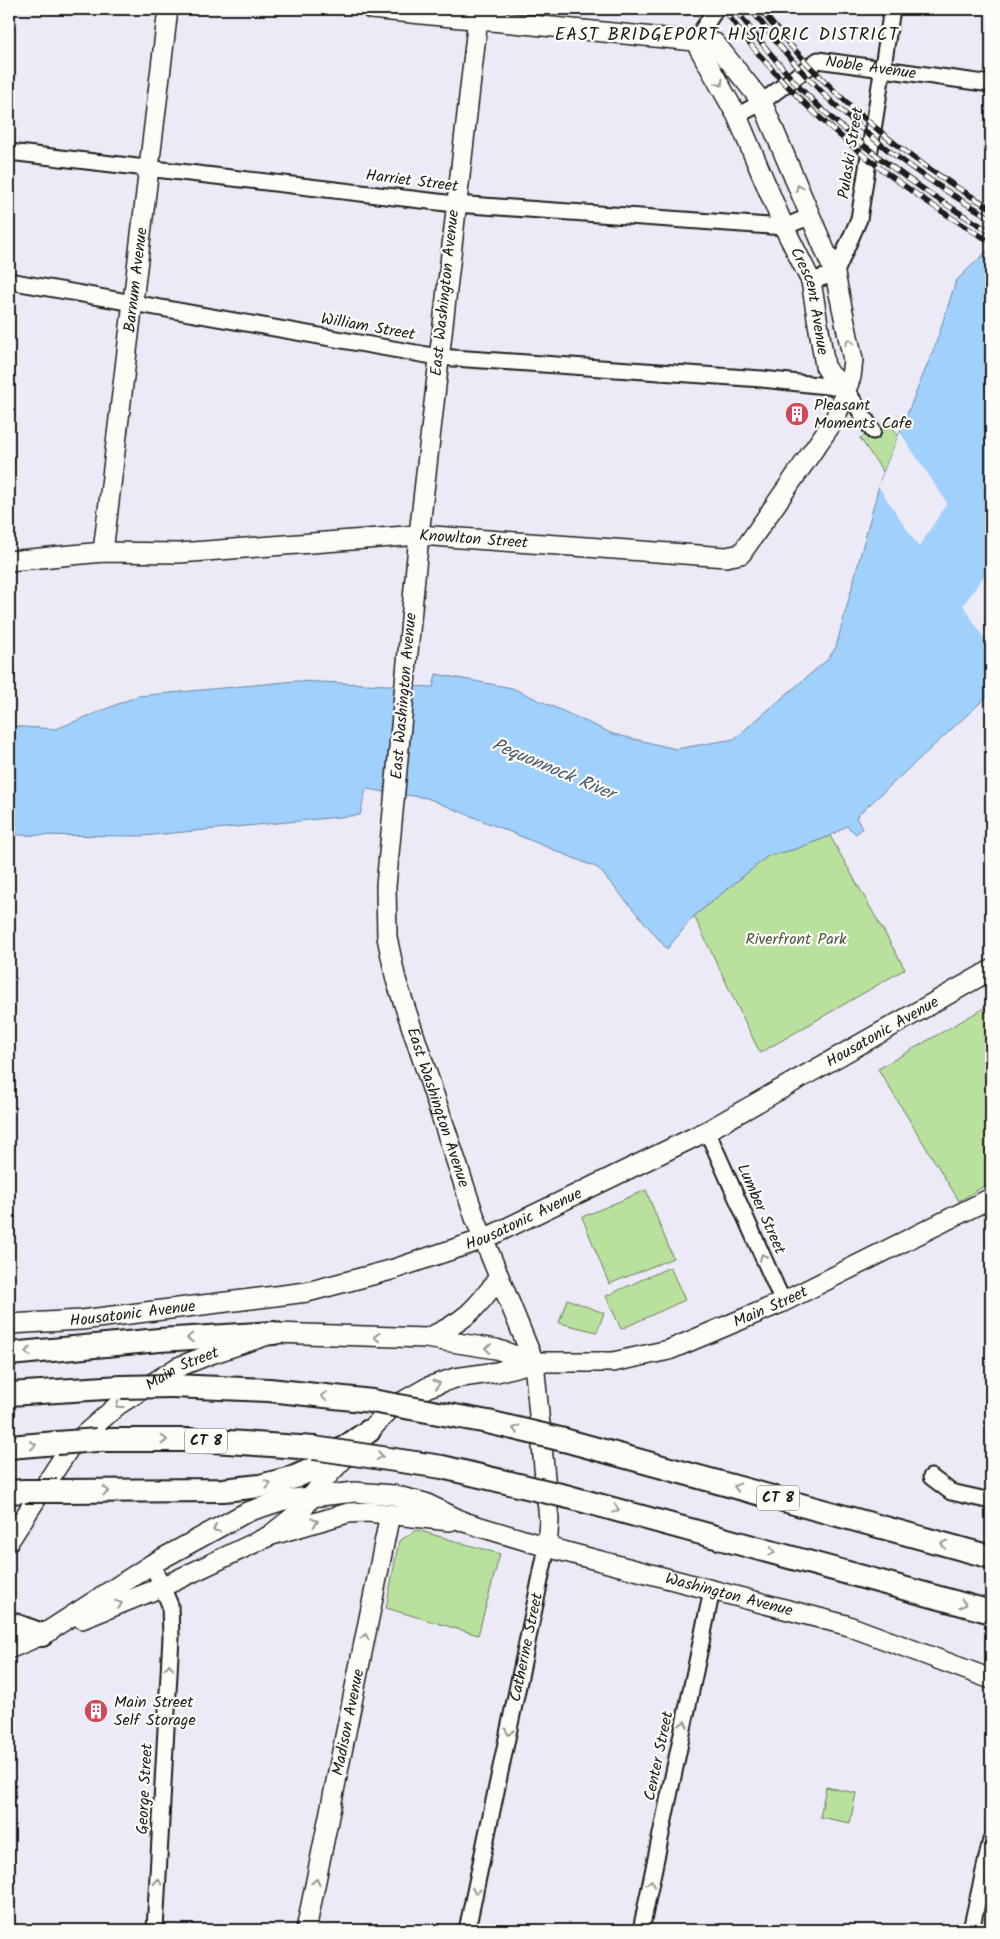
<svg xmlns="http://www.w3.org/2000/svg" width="1000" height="1939" font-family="Kalam,sans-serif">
	<rect width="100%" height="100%" fill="#eceaf6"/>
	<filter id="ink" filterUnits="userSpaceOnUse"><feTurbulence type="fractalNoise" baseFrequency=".02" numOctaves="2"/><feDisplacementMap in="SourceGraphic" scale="10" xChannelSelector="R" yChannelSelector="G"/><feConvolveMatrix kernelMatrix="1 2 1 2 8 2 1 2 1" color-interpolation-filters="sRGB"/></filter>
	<g filter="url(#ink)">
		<path fill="#b9e19d" stroke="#6a7e5c" d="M889 422 944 505 927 536 860 438Z
			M830 836 905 969 760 1053 694 916 768 856 796 849Z
			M991 1004V1182L959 1201 878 1069Z
			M646 1190 673 1258 609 1284 582 1217Z
			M670 1267 685 1300 621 1329 606 1296Z
			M567 1299 604 1313 597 1332 559 1323Z
			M417 1530 500 1554 478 1635 386 1608 399 1541Z
			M826 1787 856 1793 850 1823 820 1817Z"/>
		<path fill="#a0d0fc" stroke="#6b88a2" d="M991 247V693L856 817 862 829 856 834 847 826 830 836 796 849 768 856 694 916 667 949 598 868 427 798 366 789 360 815 143 836 9 835V726L56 729 138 696 296 681 433 687 436 674 512 688 613 734 676 749 734 739 828 659 836 647 881 478 935 346 956 281Z"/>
		<path fill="#eceaf6" d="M900 432 947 503 919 547 878 486Z
			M991 566V649L963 605Z"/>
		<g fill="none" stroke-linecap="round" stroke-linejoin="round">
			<g stroke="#1c1c1c" stroke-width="19">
				<g id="minor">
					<path d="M695 41 716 9"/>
					<path id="s1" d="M737 116 762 102 818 60 991 84"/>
					<path d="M9 152 455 204 784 227 811 216"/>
					<path d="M9 281 438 357 762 379 845 388 873 431"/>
					<path d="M811 281 835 274 859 219 892 9"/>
					<path d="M707 1131 783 1302"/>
					<path d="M931 1477 951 1492 991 1501"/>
					<path d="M152 1564 170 1605 171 1637 155 1930"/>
					<path id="s2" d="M467 1930 547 1547"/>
					<path d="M641 1930 712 1590"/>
					<path d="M971 1930 991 1840"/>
				</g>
			</g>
			<g stroke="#1c1c1c" stroke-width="22">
				<g id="major">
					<path id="s3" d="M479 9 419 535 386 886 387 937 396 980 475 1218 534 1362 549 1520 547 1547"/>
					<path id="s4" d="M695 41 737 116 784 227 811 281 825 366 830 374 845 388"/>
					<path id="s5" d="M103 552 168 9"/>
					<path id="s6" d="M9 561 103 552 179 553 419 535 726 557 741 554 835 419 851 377 853 360 835 274 762 102 715 43 371 9"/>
					<path id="s7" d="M9 1324 81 1320 307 1292 391 1270 484 1239 707 1131 991 970"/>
					<path d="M427 1338C463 1323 477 1309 499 1277"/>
					<path id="s8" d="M269 1536 303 1509 322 1482 391 1408 428 1387 455 1378 497 1372 534 1362H613L669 1350 783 1302 991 1198"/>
					<path id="s9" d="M9 1541 70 1447 118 1405 178 1367 211 1354 274 1333 426 1338 496 1349 534 1362"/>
					<path d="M82 1619 162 1587 269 1536 348 1513 368 1512 450 1521"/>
					<path id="s10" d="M42 1635 152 1564 247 1512 284 1500 355 1492 393 1495 425 1503 464 1522 547 1547 846 1625 991 1679"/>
					<path d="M9 1649 49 1632"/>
					<path id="s11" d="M306 1930 390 1514"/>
				</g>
			</g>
			<g stroke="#1c1c1c" stroke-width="26">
				<path id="highway" d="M9 1354 159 1340 274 1333
					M172 1386 269 1390 372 1401
					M9 1394 121 1387
					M97 1440H199L314 1448
					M564 1440 991 1557
					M9 1447 57 1443
					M57 1491 223 1490 260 1486 295 1477 313 1469 369 1431
					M9 1492 25 1491
					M569 1497 991 1612
					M9 1623 42 1635"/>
			</g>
			<use href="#minor" stroke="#fdfcf7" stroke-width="15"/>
			<use href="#major" stroke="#fdfcf7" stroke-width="19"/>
			<use href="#highway" stroke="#fdfcf7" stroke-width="22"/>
			<g stroke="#1c1c1c" stroke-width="5.5">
				<path id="rail" d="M724 9C793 108 888 181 991 242
					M735 9C756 36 777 63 800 88 856 145 923 192 991 232
					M751 9C769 33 788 57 809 79 861 134 926 181 991 218
					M760 9C824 90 902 157 991 208"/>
			</g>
			<use href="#rail" stroke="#fdfcf7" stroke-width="4" stroke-dasharray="11" stroke-linecap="butt"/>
			<g stroke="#1c1c1c" stroke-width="26" stroke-linecap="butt">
				<path id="highway-bridge" d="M121 1387 172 1386
					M372 1401 488 1422 564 1440
					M57 1443 97 1440
					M314 1448 442 1467 569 1497
					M25 1491H57"/>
			</g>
			<use href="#highway-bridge" stroke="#fdfcf7" stroke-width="22"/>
		</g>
		<defs><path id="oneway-chevron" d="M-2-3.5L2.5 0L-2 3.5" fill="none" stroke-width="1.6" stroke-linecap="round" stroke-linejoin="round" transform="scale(1.25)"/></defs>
		<g stroke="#989794">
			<use href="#oneway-chevron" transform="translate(720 83) rotate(59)"/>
			<use href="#oneway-chevron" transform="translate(799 188) rotate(-113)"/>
			<use href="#oneway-chevron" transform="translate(849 342) rotate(-101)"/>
			<use href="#oneway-chevron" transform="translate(763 1257) rotate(-114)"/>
			<use href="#oneway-chevron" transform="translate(377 1337) rotate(-178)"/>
			<use href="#oneway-chevron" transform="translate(190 1338) rotate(176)"/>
			<use href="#oneway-chevron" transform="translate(488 1348) rotate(-171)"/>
			<use href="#oneway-chevron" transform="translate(28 1352) rotate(175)"/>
			<use href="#oneway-chevron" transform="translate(437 1384) rotate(-18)"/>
			<use href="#oneway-chevron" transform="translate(324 1396) rotate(-173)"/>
			<use href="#oneway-chevron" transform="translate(119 1405) rotate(144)"/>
			<use href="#oneway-chevron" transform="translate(516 1429) rotate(-167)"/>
			<use href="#oneway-chevron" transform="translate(164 1440) rotate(1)"/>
			<use href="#oneway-chevron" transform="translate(33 1445) rotate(-5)"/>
			<use href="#oneway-chevron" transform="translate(380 1456) rotate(9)"/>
			<use href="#oneway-chevron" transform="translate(268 1484) rotate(-12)"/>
			<use href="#oneway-chevron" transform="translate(737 1487) rotate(-165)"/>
			<use href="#oneway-chevron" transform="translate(106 1491)"/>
			<use href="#oneway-chevron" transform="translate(616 1509) rotate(15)"/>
			<use href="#oneway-chevron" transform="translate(315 1522) rotate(-16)"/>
			<use href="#oneway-chevron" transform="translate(216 1529) rotate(151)"/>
			<use href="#oneway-chevron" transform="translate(944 1544) rotate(-165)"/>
			<use href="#oneway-chevron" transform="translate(772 1552) rotate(15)"/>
			<use href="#oneway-chevron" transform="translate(119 1604) rotate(-21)"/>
			<use href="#oneway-chevron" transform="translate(963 1604) rotate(15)"/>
			<use href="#oneway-chevron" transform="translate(365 1637) rotate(-79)"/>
			<use href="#oneway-chevron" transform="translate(169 1667) rotate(-87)"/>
			<use href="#oneway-chevron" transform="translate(684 1724) rotate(-78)"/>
			<use href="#oneway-chevron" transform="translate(509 1732) rotate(102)"/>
			<use href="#oneway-chevron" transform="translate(158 1882) rotate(-87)"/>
			<use href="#oneway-chevron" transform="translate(316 1882) rotate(-79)"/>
			<use href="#oneway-chevron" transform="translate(651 1883) rotate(-78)"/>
			<use href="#oneway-chevron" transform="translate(476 1891) rotate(102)"/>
		</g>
	</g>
	<defs>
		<g id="building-disc" transform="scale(1.25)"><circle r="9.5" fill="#d1495b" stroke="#fdfcf7"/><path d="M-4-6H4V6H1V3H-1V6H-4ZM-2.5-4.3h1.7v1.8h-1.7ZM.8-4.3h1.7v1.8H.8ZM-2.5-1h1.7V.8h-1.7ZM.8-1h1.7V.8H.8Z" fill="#fff"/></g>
	</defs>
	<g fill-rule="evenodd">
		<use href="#building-disc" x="797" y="414"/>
		<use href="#building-disc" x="96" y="1711"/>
	</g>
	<g text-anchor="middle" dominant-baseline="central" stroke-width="4.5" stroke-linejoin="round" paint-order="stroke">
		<g fill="#fdfcf7" stroke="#605f5e" stroke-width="1">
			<rect x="185" y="1428.5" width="42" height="25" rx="4"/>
			<rect x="757" y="1485.5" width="42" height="25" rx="4"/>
		</g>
		<g font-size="15" font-weight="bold" fill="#1c1c1c">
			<text x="206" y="1441">CT 8</text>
			<text x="778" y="1498">CT 8</text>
		</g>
		<g font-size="16" fill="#1c1c1c" stroke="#fdfcf7">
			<text stroke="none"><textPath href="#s1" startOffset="152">Noble Avenue</textPath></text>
			<text transform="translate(851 153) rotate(-81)">Pulaski Street</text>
			<text transform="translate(412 181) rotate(7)">Harriet Street</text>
			<text stroke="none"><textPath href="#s5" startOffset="274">Barnum Avenue</textPath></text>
			<text transform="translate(445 293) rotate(-84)">East Washington Avenue</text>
			<text stroke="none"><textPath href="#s4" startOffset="286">Crescent Avenue</textPath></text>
			<text transform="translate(368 327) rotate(10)">William Street</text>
			<text stroke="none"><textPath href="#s6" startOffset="466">Knowlton Street</textPath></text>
			<text transform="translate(404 696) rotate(-85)">East Washington Avenue</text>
			<text stroke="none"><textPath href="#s7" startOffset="934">Housatonic Avenue</textPath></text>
			<text stroke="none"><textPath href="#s3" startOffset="1111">East Washington Avenue</textPath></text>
			<text transform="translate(761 1209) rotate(66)">Lumber Street</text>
			<text stroke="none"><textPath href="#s7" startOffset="529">Housatonic Avenue</textPath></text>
			<text stroke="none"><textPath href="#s8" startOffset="576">Main Street</textPath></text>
			<text stroke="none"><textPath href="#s7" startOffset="124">Housatonic Avenue</textPath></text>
			<text stroke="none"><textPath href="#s9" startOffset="250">Main Street</textPath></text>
			<text stroke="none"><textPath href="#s10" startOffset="739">Washington Avenue</textPath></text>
			<text stroke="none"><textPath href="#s2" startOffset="289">Catherine Street</textPath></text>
			<text stroke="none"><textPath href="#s11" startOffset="212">Madison Avenue</textPath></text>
			<text transform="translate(659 1756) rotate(-78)">Center Street</text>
			<text transform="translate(145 1789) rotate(-87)">George Street</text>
		</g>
		<g font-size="16" fill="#1c1c1c" stroke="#fdfcf7" text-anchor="start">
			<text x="814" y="405">Pleasant<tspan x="814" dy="18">Moments Cafe</tspan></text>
			<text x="114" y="1702">Main Street<tspan x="114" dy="18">Self Storage</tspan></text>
		</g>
		<g font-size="16" fill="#4b5743" stroke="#fdfcf7">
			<text x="796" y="939">Riverfront Park</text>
		</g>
		<g font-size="18" letter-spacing="1" fill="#1c1c1c" stroke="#fdfcf7">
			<text x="727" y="35">EAST BRIDGEPORT HISTORIC DISTRICT</text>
		</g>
		<g font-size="18" font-style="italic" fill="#4a5b6a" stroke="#fdfcf7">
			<text transform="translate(553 770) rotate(23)">Pequonnock River</text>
		</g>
	</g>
	<rect width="1000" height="1939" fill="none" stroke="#fdfcf7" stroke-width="30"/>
	<rect x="15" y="15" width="970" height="1909" fill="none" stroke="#1c1c1c" stroke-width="2" filter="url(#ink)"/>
</svg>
